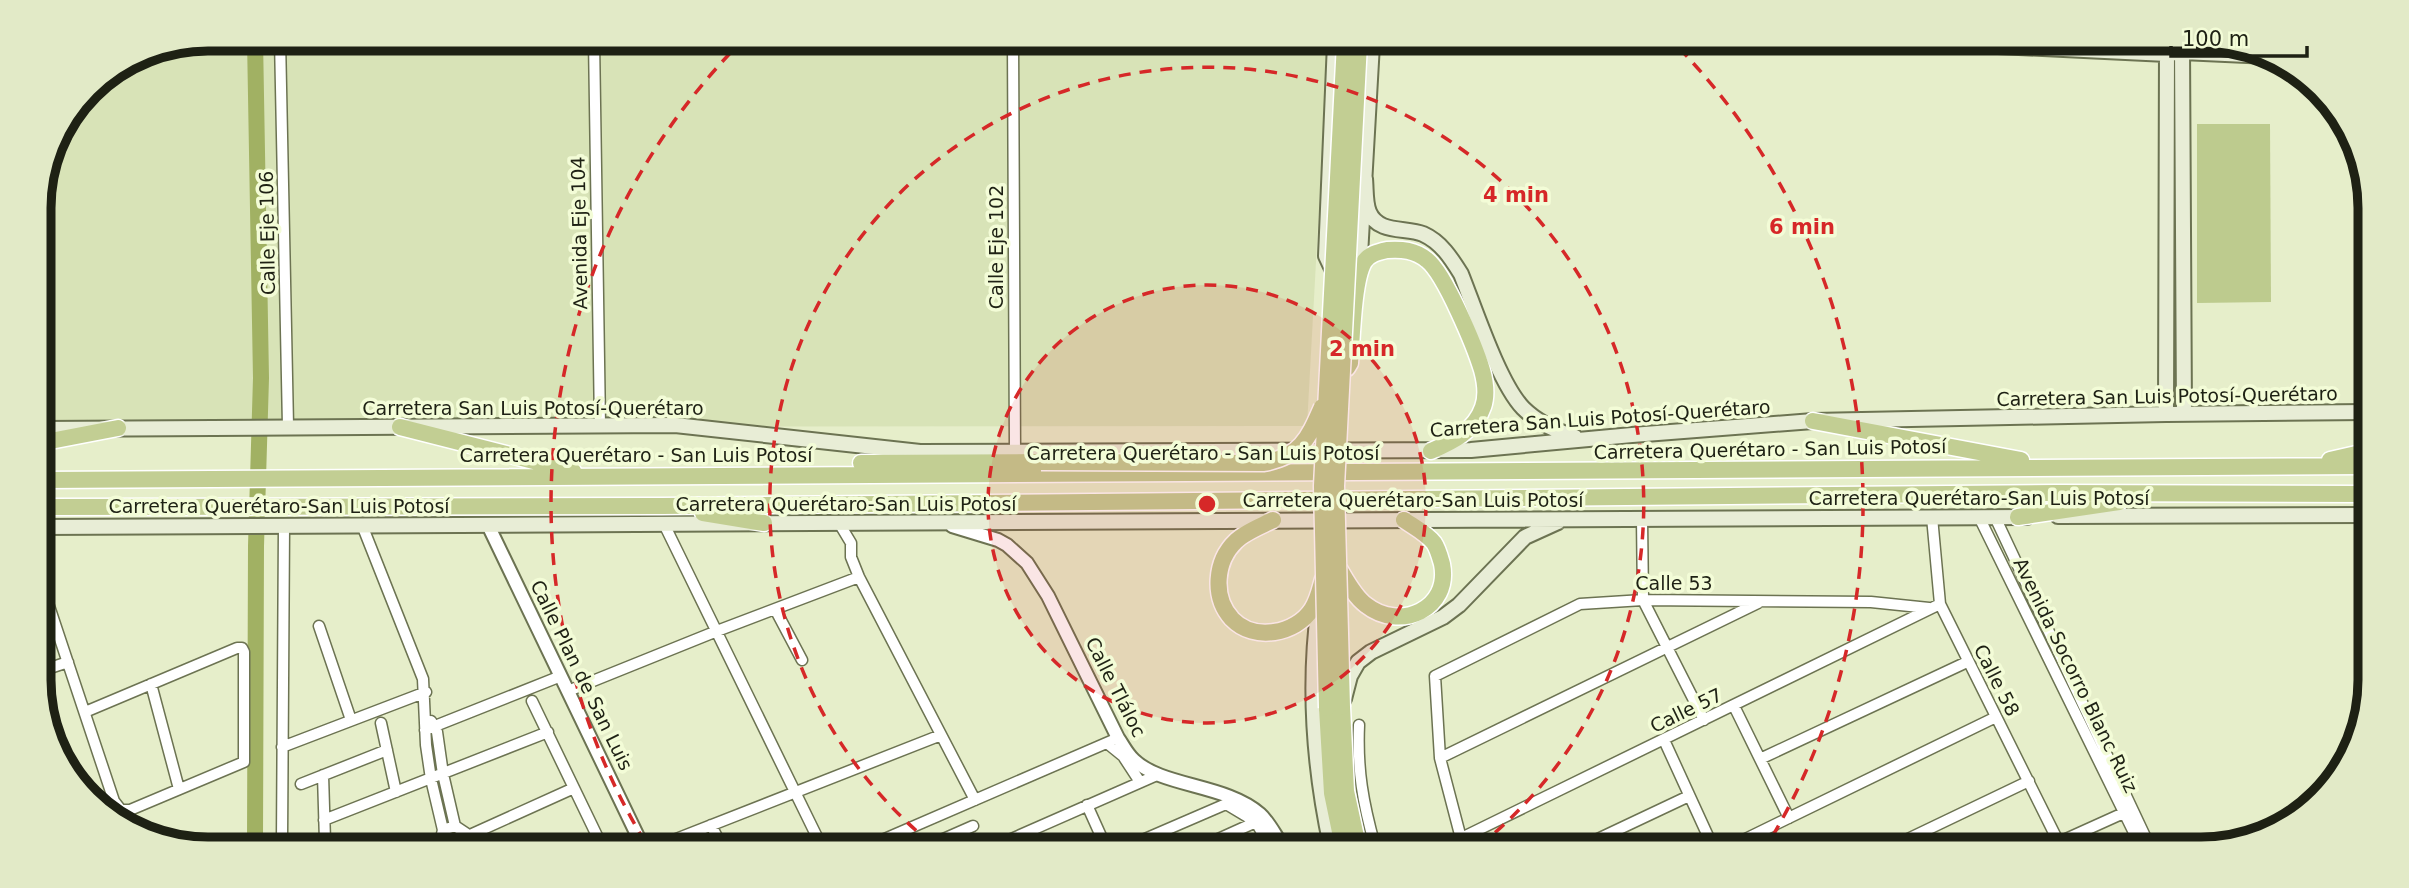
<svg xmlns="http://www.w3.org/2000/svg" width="2409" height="888" font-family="'DejaVu Sans',sans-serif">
	<rect width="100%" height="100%" fill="#e6eeca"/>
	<path fill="#d8e3b7" d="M208 39 1328 43 1307 426 40 427 39 197 56 133 96 81 144 51Z"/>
	<path fill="#bdcb8e" d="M2197 124H2270L2271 302 2197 303Z"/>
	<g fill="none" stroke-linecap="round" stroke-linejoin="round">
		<path stroke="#a1b163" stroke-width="16" d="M255 841 256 546 261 378 255 39"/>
		<g stroke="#6c7352" stroke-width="13">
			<path id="minor" d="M280 39 288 426
				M594 40 600 425
				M1013 42 1015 452
				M1932 517 1940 604 2062 849
				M1979 517 2142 849
				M1995 517 2151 849
				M1642 519 1643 600 1704 720
				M839 523 851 543V557L859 577 975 800
				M664 524 820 843
				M362 525 423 679 426 745 431 779 443 830 440 842
				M41 582 114 801 121 810H130L244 762V652L242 648H237L85 712
				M775 609 802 660
				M319 626 351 720
				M41 671 68 662
				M151 684 179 789
				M568 691 717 631 859 577
				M532 701 600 842
				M1734 706 1789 818
				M431 721 437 732 443 774 455 826
				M381 723 396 792
				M1359 725C1357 770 1363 803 1375 846
				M425 730 561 676
				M1664 740 1713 847
				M1107 743 1123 756 1140 782
				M282 747 426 692
				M1440 758 1758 603
				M1760 759 1967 662
				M323 775 325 841
				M301 784 387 750
				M101 805 114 801
				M1087 805 1105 845
				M324 820 548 732
				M711 825 720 843
				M449 828 455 826 479 842
				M470 835 574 788
				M1754 835 1760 847
				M282 841 284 526
				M666 843 941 735
				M873 844 1118 738
				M932 844 973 826
				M1000 844 1157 775
				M1131 845 1226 804 1256 822 1269 845
				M1205 845 1256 822 1257 817
				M1445 846 1940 604
				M1463 846 1440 758 1435 676 1580 604 1643 600 1871 602 1929 608
				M1581 847 1689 796
				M1729 847 1996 717
				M1889 848 2029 781
				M2046 848 2128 811"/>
		</g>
		<g stroke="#6c7352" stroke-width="16">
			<path id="tertiary" d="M488 525 641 843
				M952 526 998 540 1007 545 1027 563 1048 596 1118 738C1123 745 1127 754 1134 760 1162 787 1226 784 1260 814 1269 822 1275 835 1282 845"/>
		</g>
		<g stroke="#6c7352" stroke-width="18">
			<path id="secondary" d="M1998 46 2167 54 2182 52 2269 56
				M2182 47 2184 413
				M1365 179C1366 189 1365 203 1369 212 1378 234 1406 227 1423 234 1441 242 1451 258 1461 274 1475 309 1499 383 1523 408 1538 423 1556 431 1575 437
				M1334 273 1326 256 1335 43
				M1359 273 1372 44
				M2166 414 2167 47
				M40 429 675 425 920 452 1471 450 1632 435 1813 421 2166 414 2366 412
				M2058 516 2365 515
				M41 527 2027 517
				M1319 605C1308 685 1314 767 1331 846
				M1344 699 1350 676 1358 662 1371 652 1443 617 1459 605 1525 537 1558 522"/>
		</g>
		<g stroke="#fff" stroke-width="19">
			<path id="trunk" d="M1347 368 1350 363C1352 339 1353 281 1364 262 1369 254 1378 252 1387 250 1402 249 1415 250 1427 260 1445 274 1475 347 1482 370 1485 381 1487 396 1483 407 1475 431 1452 442 1431 451
				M1813 421 2021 460
				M400 427 573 471
				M40 443 118 428
				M2330 460 2365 452
				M861 463 1041 462
				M40 480 2365 466
				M41 507 662 506 2056 493 2365 494
				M703 513 764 523
				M2018 517 2119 502
				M1273 520C1261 526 1245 532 1236 541 1215 561 1212 597 1232 619 1254 642 1296 634 1312 609 1318 600 1320 589 1323 579
				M1340 570C1347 582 1355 597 1366 605 1400 632 1451 609 1442 564 1440 557 1438 549 1434 543 1426 533 1414 527 1404 520
				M1342 707 1346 791 1358 846
				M1327 708 1332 793 1343 846"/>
		</g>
		<use href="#minor" stroke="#fff" stroke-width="10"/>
		<use href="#tertiary" stroke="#fff" stroke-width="12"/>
		<use href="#secondary" stroke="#e8edd6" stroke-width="14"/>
		<use href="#trunk" stroke="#c2ce93" stroke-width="16"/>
		<g stroke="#fff" stroke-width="19" stroke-linecap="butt">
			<path id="trunk-bridge" d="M1041 462 1264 463C1301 456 1308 439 1322 407
				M1342 707 1336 486 1359 43
				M1327 708 1322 486 1345 43"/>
		</g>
		<use href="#trunk-bridge" stroke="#c2ce93" stroke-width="16"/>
	</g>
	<circle cx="1207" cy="504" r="219" fill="#d62828" fill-opacity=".12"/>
	<g fill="none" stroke="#d62828" stroke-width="3.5" stroke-dasharray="12 9">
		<circle cx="1207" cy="504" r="219"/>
		<path d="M932 844A437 437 0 1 1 1479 846"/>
		<path d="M645 842A656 656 0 0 1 739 44M1679 48A656 656 0 0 1 1766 847"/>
	</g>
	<g text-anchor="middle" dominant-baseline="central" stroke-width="7" stroke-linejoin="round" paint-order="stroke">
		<g font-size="19" fill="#1e2114" stroke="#f3fcd7">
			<text transform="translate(267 233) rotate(-91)">Calle Eje 106</text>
			<text transform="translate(579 233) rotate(-91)">Avenida Eje 104</text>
			<text transform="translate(996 247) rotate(-90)">Calle Eje 102</text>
			<text transform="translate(2167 396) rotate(-1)">Carretera San Luis Potosí-Querétaro</text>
			<text x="533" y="408">Carretera San Luis Potosí-Querétaro</text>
			<text transform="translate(1600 418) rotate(-4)">Carretera San Luis Potosí-Querétaro</text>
			<text transform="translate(1770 449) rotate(-1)">Carretera Querétaro - San Luis Potosí</text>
			<text x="1203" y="453">Carretera Querétaro - San Luis Potosí</text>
			<text x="636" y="455">Carretera Querétaro - San Luis Potosí</text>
			<text x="1979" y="498">Carretera Querétaro-San Luis Potosí</text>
			<text x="1413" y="500">Carretera Querétaro-San Luis Potosí</text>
			<text x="846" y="504">Carretera Querétaro-San Luis Potosí</text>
			<text x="279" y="506">Carretera Querétaro-San Luis Potosí</text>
			<text x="1674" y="583">Calle 53</text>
			<text transform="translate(582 675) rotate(64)">Calle Plan de San Luis</text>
			<text transform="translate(2076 675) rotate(64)">Avenida Socorro Blanc Ruiz</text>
			<text transform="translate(1997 680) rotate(63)">Calle 58</text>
			<text transform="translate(1116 687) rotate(63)">Calle Tláloc</text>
			<text transform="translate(1686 710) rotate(-26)">Calle 57</text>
		</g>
	</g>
	<path d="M0 0H2409V888H0ZM208 51H2201A157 157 0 0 1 2358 208V680A157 157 0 0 1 2201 837H208A157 157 0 0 1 51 680V208A157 157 0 0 1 208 51Z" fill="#e2eac7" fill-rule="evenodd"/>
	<path fill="none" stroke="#1e2114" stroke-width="9" d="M208 51H2201A157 157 0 0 1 2358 208V680A157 157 0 0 1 2201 837H208A157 157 0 0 1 51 680V208A157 157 0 0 1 208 51Z"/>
	<circle cx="1207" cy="504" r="10" fill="#d62828" stroke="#f3fcd7" stroke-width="3.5"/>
	<g font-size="21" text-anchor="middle" font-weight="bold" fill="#d62828" stroke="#f3fcd7" stroke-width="7" stroke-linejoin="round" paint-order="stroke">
		<text x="1516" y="202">4 min</text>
		<text x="1802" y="234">6 min</text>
		<text x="1362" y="356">2 min</text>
	</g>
	<path d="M2171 46v10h136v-10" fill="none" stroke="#1e2114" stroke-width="3.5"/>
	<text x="2182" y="46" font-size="21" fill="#1e2114" stroke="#f3fcd7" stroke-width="5" paint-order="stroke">100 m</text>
</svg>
